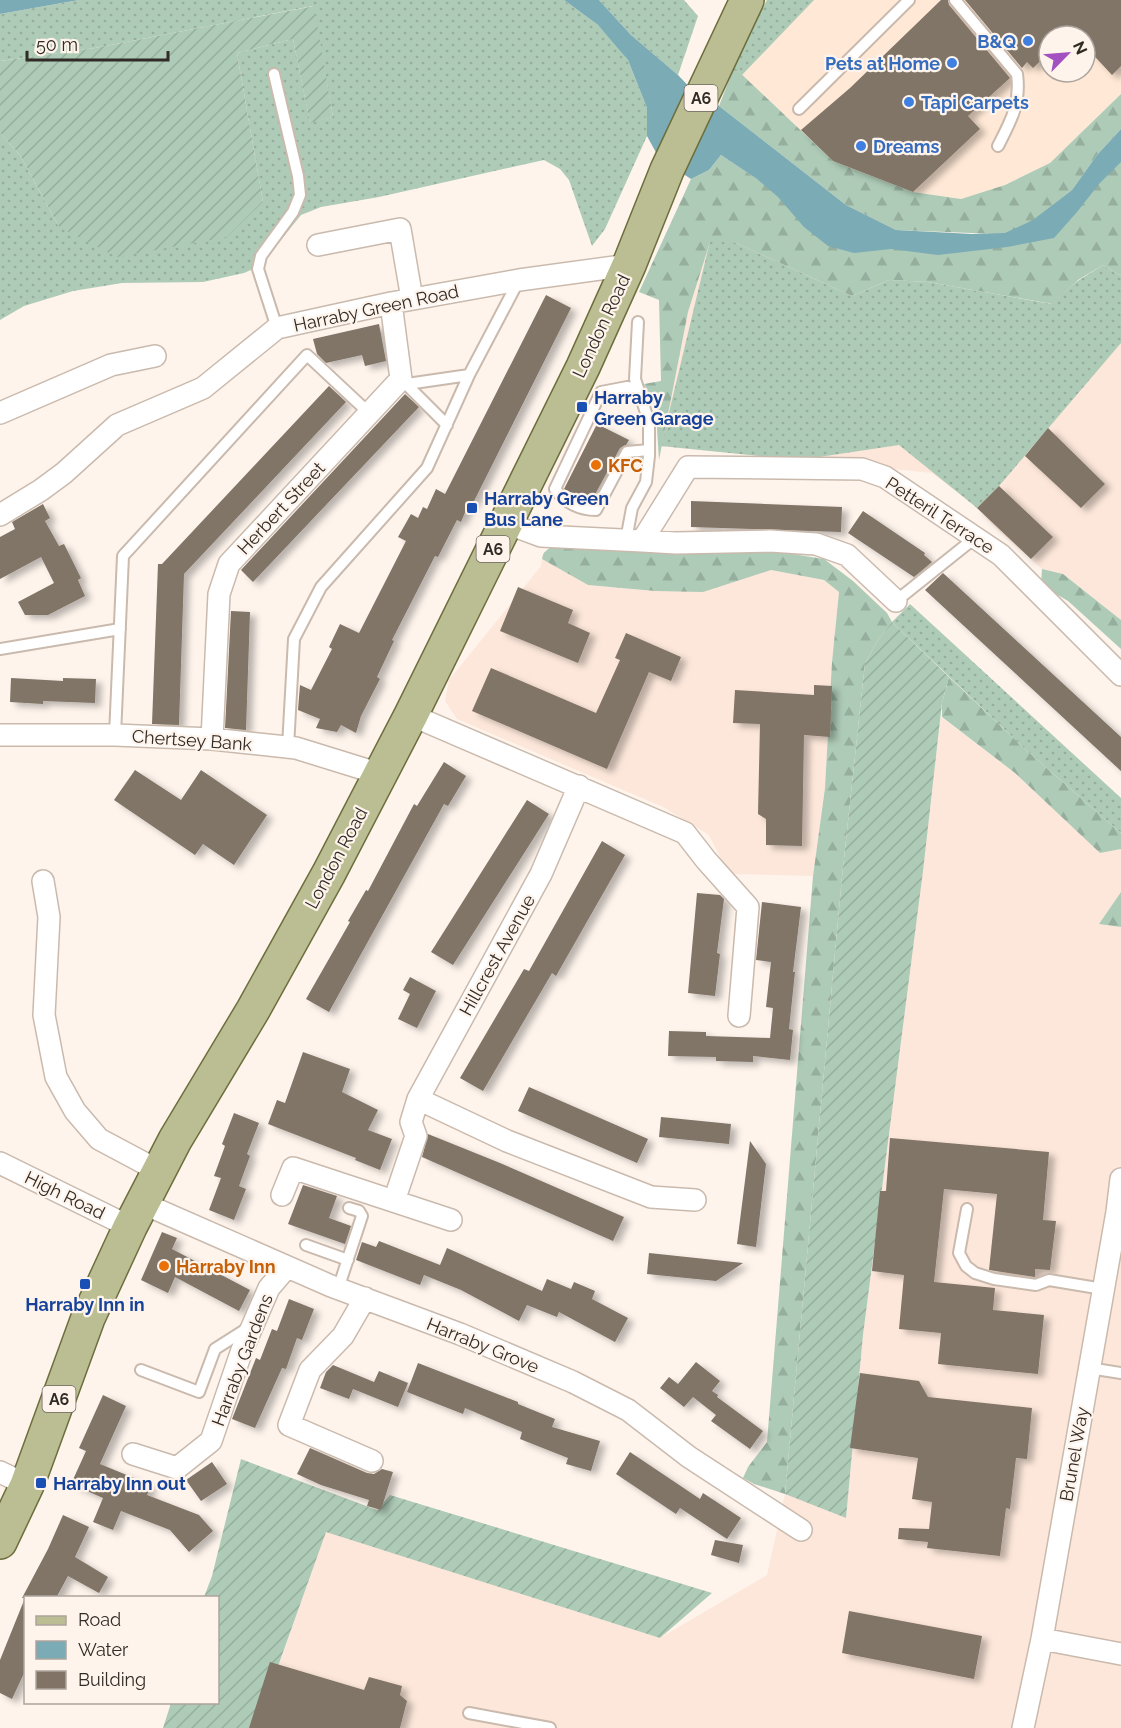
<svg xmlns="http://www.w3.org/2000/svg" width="1121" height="1728" font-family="Raleway,sans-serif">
	<defs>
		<pattern id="grass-dots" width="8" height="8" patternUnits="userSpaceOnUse" patternTransform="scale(1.5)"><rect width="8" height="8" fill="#aecbb7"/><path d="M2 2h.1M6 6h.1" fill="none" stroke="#96ae9d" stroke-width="1.8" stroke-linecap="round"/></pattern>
		<pattern id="forest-firs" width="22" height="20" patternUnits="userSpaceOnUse" patternTransform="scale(1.5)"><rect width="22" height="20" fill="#aecbb7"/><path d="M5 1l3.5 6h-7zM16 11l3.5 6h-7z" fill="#96ae9d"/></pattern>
		<pattern id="garden-furrows" width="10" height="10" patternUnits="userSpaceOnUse" patternTransform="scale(1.5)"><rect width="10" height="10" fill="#aecbb7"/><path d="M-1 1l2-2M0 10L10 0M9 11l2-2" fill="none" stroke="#96ae9d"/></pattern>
		<filter id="shadow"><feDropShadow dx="6" dy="4" stdDeviation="3" flood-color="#0004"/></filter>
	</defs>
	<rect width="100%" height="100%" fill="#fef4ec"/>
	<path fill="#ffe8d5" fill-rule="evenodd" d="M766 0H1121V94L1050 163 1005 185 961 199 913 192 833 161 734 67ZM1049 36H1085V72H1049Z"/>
	<path fill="#fde7da" d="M710 241 738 243 852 296 1051 304 1076 282 1121 276V620L1063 574 1042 569 999 531 973 504 932 473 661 446 688 312Z
		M542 559 588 585 655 591 739 579 771 570 824 580 839 592 832 662 825 788 813 876 732 874 724 865 709 835 663 807 457 719 445 701 449 680 541 566Z
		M941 717 1015 773 1100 853 1121 849V892L1099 924 1121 927V1728H257L326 1531 660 1638 767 1575 785 1494 846 1518 863 1335Z"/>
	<path fill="url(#grass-dots)" d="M79 0H564L598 25 614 42 628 60 647 108V136L605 229 592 246 569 180 560 169 544 160 379 197 321 207 301 215 260 266 244 273 203 282 122 283 73 291 24 306 0 320V133L20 155 59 227 263 202 237 53 293 39 310 122 333 117 313 6 95 48 0 61V14Z
		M599 0H684L698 16 678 75 631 35Z
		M767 0H814L742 75 734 67 741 49Z
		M710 241 734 242 852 296 889 280 928 282 1051 304 1076 282 1103 265 1121 276V343L999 486 977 508 899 445 799 460 661 446Z
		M910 604 1121 798V833L1025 749 892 622Z"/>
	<path fill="url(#forest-firs)" d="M734 67 833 161 913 192 961 199 1005 185 1050 163 1121 94V129L1097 155 1072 190 1049 208 1121 160V276L1103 265 1078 280 1052 304 928 282 889 280 852 296 734 242H710L688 312 659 460 656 413 644 384 661 381 659 300 639 292 691 179 709 170 721 155 851 241 996 234 896 230 846 205 719 106Z
		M647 531 824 559 853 581 887 613 892 622 879 638 865 663 842 877 785 1494 754 1484 743 1478 748 1467 767 1442 813 876 825 788 832 662 839 592 824 580 771 570 703 592 655 591 588 585 542 559C543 555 543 553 546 551 558 539 627 534 647 531Z
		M1042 569 1063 574 1121 620V649L1068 601 1041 585Z
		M949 677 1025 749 1121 833V849L1100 853 1015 773 942 717V703Z
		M1121 892V927L1099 924Z"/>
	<path fill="url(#garden-furrows)" d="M314 6 333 117 310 123 293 39 237 53 263 202 227 237 117 257 59 227 20 155 0 133V61L95 48Z
		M892 622 949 677 942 703 923 871 863 1335 846 1518 785 1494 842 877 865 663 879 638Z
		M241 1459 377 1510 390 1495 712 1593 660 1638 326 1532 256 1728H163L171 1703 218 1702V1598L204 1597 212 1576Z"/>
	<path fill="#7babb4" d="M0 0H79L0 14Z
		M564 0H599L631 35 678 75 696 94 719 106 846 205 896 230 972 234 1005 233 1033 220 1072 190 1097 155 1121 129V162L1099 184 1077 212 1054 238 1007 247 938 255 891 249 854 253 828 246 804 227 778 197 757 179 721 155 709 170 691 179 659 158 647 136V108L628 60 598 25Z"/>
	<path fill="#817467" filter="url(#shadow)" d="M941 0H948L949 5 1010 78 968 116 980 129 913 192 833 161 801 130 850 88Z
		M965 0H1121V66L1112 75 1085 46V36H1049V53L1033 68 1027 62 1022 68Z
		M546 295 571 308 472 505 469 503 461 522 457 520 438 557 435 556 392 640 394 641 377 677 380 679 361 716 356 733 341 725 337 732 316 728 320 719 298 710 300 685 311 690 332 649 329 647 340 624 359 633 406 541 398 537 411 514 418 518 423 507 427 509 436 489 445 494Z
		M379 324 386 361 365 366 362 355 326 363 317 354 313 339Z
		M329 386 346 402 184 574 179 725 152 724 158 564H162Z
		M405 394 419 407 253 582 241 570Z
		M597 424 629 440 626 445 620 448 591 502 564 489Z
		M1048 428 1105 484 1081 508 1025 456Z
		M999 486 1053 537 1031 559 977 508Z
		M691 501 842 507 841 532 691 527Z
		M43 504 50 518 45 521 59 546 64 544 81 578 78 580 85 596 48 615H25L18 602 54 583 41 557 0 579V537L15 529 12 522Z
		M863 511 925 553 924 555 932 562 914 577 848 533Z
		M943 573 1121 737V771L925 590Z
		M518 587 573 610 568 623 590 633 578 663 500 631Z
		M231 611 250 612 246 730 225 728Z
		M626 633 681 657 671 681 649 672 607 769 472 711 491 668 596 713 620 660 615 658Z
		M11 678 63 681V678L96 679 95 703 43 701V704L10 702Z
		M814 685 832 686 830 737 804 735 802 846 766 845V819L758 814 760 724 733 723 735 690 814 695Z
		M444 762 466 776 448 806 444 804 329 1012 306 999 350 922 348 921 366 890 368 891 414 804 417 806Z
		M135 770 181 800 201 770 267 815 234 865 203 844 195 855 114 800Z
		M527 800 549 814 453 965 431 952Z
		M602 841 625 855 556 976 552 973 483 1091 460 1078 524 969 529 971Z
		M697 893 720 895 724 899 717 953 720 954 715 996 688 993Z
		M762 902 801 907 793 972H795L789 1029 793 1030 790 1060 753 1056V1062L716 1061V1057L668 1056 669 1031 706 1032V1036L770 1038 773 1008 766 1007 771 962 756 960Z
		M410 977 436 991 417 1028 398 1019 410 994 403 990Z
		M303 1052 350 1069 342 1092 378 1110 368 1130 392 1139 380 1170 355 1160 356 1158 268 1124 277 1100 285 1103Z
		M529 1087 648 1139 637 1163 518 1111Z
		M234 1113 259 1123 247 1154 250 1156 239 1186 246 1189 234 1220 209 1210 221 1178 214 1176 225 1146 222 1144Z
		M661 1117 731 1124 729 1144 659 1137Z
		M428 1134 500 1163 624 1217 613 1241 422 1157Z
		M890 1138 1049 1152 1043 1220 1056 1221 1050 1270 1035 1269V1277L989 1270 997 1194 944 1189 934 1282 995 1288 993 1310 1044 1315 1038 1374 938 1364 941 1333 899 1329 904 1275 872 1271 880 1191H886Z
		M750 1141 766 1164 756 1247 737 1244Z
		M303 1185 337 1196 329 1218 351 1226 345 1244 288 1224Z
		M162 1232 177 1238 172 1249 250 1290 239 1311 175 1277 168 1293 141 1280Z
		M379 1241 440 1265 447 1248 542 1291 547 1279 571 1289 574 1282 595 1291 592 1299 628 1318 615 1342 559 1312 557 1317 527 1305 519 1321 461 1290 424 1275 420 1285 356 1260 362 1242 376 1247Z
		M649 1253 743 1263 716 1281 647 1274Z
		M289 1299 314 1309 302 1340 297 1338 286 1369 282 1368 255 1428 232 1419 256 1358 260 1360 272 1329 277 1331Z
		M696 1362 720 1381 712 1391 718 1395 717 1397 763 1431 750 1449 711 1421 716 1415 693 1397 684 1407 660 1388 669 1377 678 1384Z
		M418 1363 518 1402V1404L555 1419 552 1427 600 1441 591 1471 566 1464 568 1458 520 1439 522 1432 465 1408 463 1414 407 1392Z
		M333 1365 374 1382 379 1371 408 1383 398 1407 353 1389 349 1399 320 1388 326 1372Z
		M860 1373 919 1381 928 1397 1032 1408 1027 1459 1016 1458 1010 1509 1006 1508 1000 1556 927 1548 928 1542 898 1539 899 1528 929 1529 932 1502 912 1499 918 1458 850 1448Z
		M103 1395 126 1406 100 1464 151 1485 147 1495 199 1515 213 1531 189 1552 170 1530 121 1511 113 1530 93 1522 103 1498 71 1484 86 1451 79 1448Z
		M310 1448 367 1473 374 1474 382 1469 393 1472 381 1510 367 1506 369 1500 321 1485 297 1474Z
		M630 1452 700 1499 703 1493 741 1518 727 1539 680 1508 676 1514 616 1474Z
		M212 1462 227 1484 201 1501 186 1480Z
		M63 1515 89 1527 75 1557 108 1577 99 1593 68 1576 56 1598H22L48 1549Z
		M715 1540 743 1545 739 1563 711 1555Z
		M25 1598 26 1669 12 1699 0 1693V1660Z
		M849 1611 982 1636 974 1679 842 1653Z
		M270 1662 364 1690 369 1677 402 1686 400 1695 407 1701 400 1728H249Z"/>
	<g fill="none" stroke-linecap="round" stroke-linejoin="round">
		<g stroke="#cabaad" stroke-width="14">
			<path id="service" d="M955 0 1017 74C1021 103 1011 121 998 146
				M274 74 298 176 300 195 293 212 261 256 258 269 277 328
				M799 109 909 0
				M401 379 447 425
				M407 384 469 375
				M638 388 627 387 601 392 555 489C565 503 580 510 596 510L627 452 649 450
				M626 540 632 508 646 482 649 456V422L635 379 638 322
				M896 601 976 537
				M0 649 120 629
				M115 735 123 556 307 355 369 413
				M288 747 294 639 321 587 427 468 469 375 519 280
				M967 1209 959 1253 966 1266 975 1273 994 1279 1036 1285 1049 1280 1103 1289
				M306 1245 348 1260
				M338 1289 362 1216 359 1211 349 1208
				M1089 1368 1121 1373
				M141 1370 199 1392 215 1349 248 1328
				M469 1713 550 1728"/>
		</g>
		<g stroke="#cabaad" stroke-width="24">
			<path id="minor" d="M318 245 400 229 412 299
				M0 413 111 365 155 356
				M0 515 41 490 64 473 117 425 203 388 277 328 391 303 519 280 629 265
				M506 523 541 536 642 541 688 467 862 469 885 477 1001 555 1121 675
				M642 541 676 543 770 541 816 544 847 555 896 601
				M411 715 685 833 706 860 748 907 739 1016
				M0 735H115L212 739 296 748 380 774
				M212 739 219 594 229 564 401 379 391 303
				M43 881 49 917 44 1015 56 1077 75 1111 99 1139 159 1171
				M418 1099 507 1141 651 1197 695 1200
				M0 1163 130 1227
				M282 1195 293 1168 451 1220
				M394 1201 416 1136 411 1122 418 1099 541 874 579 786
				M142 1203 331 1286 460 1334 573 1382 628 1410 689 1457 801 1530
				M365 1298 343 1336 310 1370 289 1425 372 1461
				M133 1454 177 1468 211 1441 242 1350 269 1288 287 1267
				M0 1472 27 1485
				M1042 1639 1121 1654
				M1023 1728 1042 1639 1117 1212 1121 1179"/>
		</g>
		<g stroke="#6d6e3d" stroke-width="36">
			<path id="primary" d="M0 1542 27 1485 88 1318 130 1227 175 1140 253 1010 329 873 411 715 583 367 629 265 667 170 747 0"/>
		</g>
		<use href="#service" stroke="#fff" stroke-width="10"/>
		<use href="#minor" stroke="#fff" stroke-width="21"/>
		<use href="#primary" stroke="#bbbe92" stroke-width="33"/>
	</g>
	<g fill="#3f7fe0" stroke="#fef4ec" stroke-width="2">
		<circle cx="1028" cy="41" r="6"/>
		<circle cx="952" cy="63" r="6"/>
		<circle cx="909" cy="102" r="6"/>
		<circle cx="861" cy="146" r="6"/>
	</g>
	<g fill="#1a4fb4" stroke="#fef4ec" stroke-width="2">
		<rect x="576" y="401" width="12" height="12" rx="3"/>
		<rect x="466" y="502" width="12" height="12" rx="3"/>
		<rect x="79" y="1278" width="12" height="12" rx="3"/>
		<rect x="35" y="1477" width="12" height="12" rx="3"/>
	</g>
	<g fill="#e8710a" stroke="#fef4ec" stroke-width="2">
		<circle cx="596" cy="465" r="6"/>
		<circle cx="164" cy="1266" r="6"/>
	</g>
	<g text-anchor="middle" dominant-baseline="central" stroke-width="4.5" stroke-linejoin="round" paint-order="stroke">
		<g fill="#fef4ec" stroke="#6e6761" stroke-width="1.5">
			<rect x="684.5" y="85" width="33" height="26" rx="4.5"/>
			<rect x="476.5" y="536" width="33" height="26" rx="4.5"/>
			<rect x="42.5" y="1386" width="33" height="26" rx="4.5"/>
		</g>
		<g font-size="16" font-weight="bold" fill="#312b26">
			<text x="701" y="98">A6</text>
			<text x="493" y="549">A6</text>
			<text x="59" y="1399">A6</text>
		</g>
		<g font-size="18" font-weight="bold" fill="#366cbe" stroke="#fef4ec" text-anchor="end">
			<text x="1016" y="41">B&amp;Q</text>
			<text x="940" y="63">Pets at Home</text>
			<text x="921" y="102" text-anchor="start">Tapi Carpets</text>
			<text x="873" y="146" text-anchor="start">Dreams</text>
		</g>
		<g font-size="18" fill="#312b26" stroke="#fef4ec">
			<text transform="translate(376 308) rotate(-12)">Harraby Green Road</text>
			<text transform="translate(601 326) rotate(-65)">London Road</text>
			<text transform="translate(281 508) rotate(-47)">Herbert Street</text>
			<text transform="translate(940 515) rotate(33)">Petteril Terrace</text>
			<text transform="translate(192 740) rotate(4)">Chertsey Bank</text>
			<text transform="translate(336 858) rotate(-62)">London Road</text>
			<text transform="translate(497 955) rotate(-61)">Hillcrest Avenue</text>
			<text transform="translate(65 1195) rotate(26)">High Road</text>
			<text transform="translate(483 1345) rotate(22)">Harraby Grove</text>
			<text transform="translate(242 1360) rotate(-69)">Harraby Gardens</text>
			<text transform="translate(1074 1454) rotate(-80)">Brunel Way</text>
		</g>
		<g font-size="18" font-weight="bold" fill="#164399" stroke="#fef4ec" text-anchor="start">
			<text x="594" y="397">Harraby<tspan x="594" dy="21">Green Garage</tspan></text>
			<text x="484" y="498">Harraby Green<tspan x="484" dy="21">Bus Lane</tspan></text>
			<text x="85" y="1304" text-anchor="middle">Harraby Inn in</text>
			<text x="53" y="1483">Harraby Inn out</text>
		</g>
		<g font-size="18" font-weight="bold" fill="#c56008" stroke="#fef4ec" text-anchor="start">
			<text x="608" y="465">KFC</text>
			<text x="176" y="1266">Harraby Inn</text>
		</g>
	</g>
	<rect x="24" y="1596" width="195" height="108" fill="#fef4ec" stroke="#aca49d" stroke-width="1.5"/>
	<rect x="36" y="1616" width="30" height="9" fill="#bbbe92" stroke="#aca49d" stroke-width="1.5"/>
	<text x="78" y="1626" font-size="18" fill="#312b26">Road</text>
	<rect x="36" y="1641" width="30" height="18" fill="#7babb4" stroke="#aca49d" stroke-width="1.5"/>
	<text x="78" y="1656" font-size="18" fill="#312b26">Water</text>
	<rect x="36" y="1671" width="30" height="18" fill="#817467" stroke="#aca49d" stroke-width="1.5"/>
	<text x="78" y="1686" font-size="18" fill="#312b26">Building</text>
	<g transform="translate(1067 54) rotate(65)"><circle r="28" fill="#fef4ec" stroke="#aca49d" stroke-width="1.5"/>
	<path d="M0-4.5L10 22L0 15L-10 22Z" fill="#a351c0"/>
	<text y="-9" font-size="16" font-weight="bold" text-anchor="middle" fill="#312b26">N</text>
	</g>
	<path d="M27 51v9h141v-9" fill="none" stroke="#312b26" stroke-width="3"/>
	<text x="36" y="51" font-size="18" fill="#312b26" stroke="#fef4ec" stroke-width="4.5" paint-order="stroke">50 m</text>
</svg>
